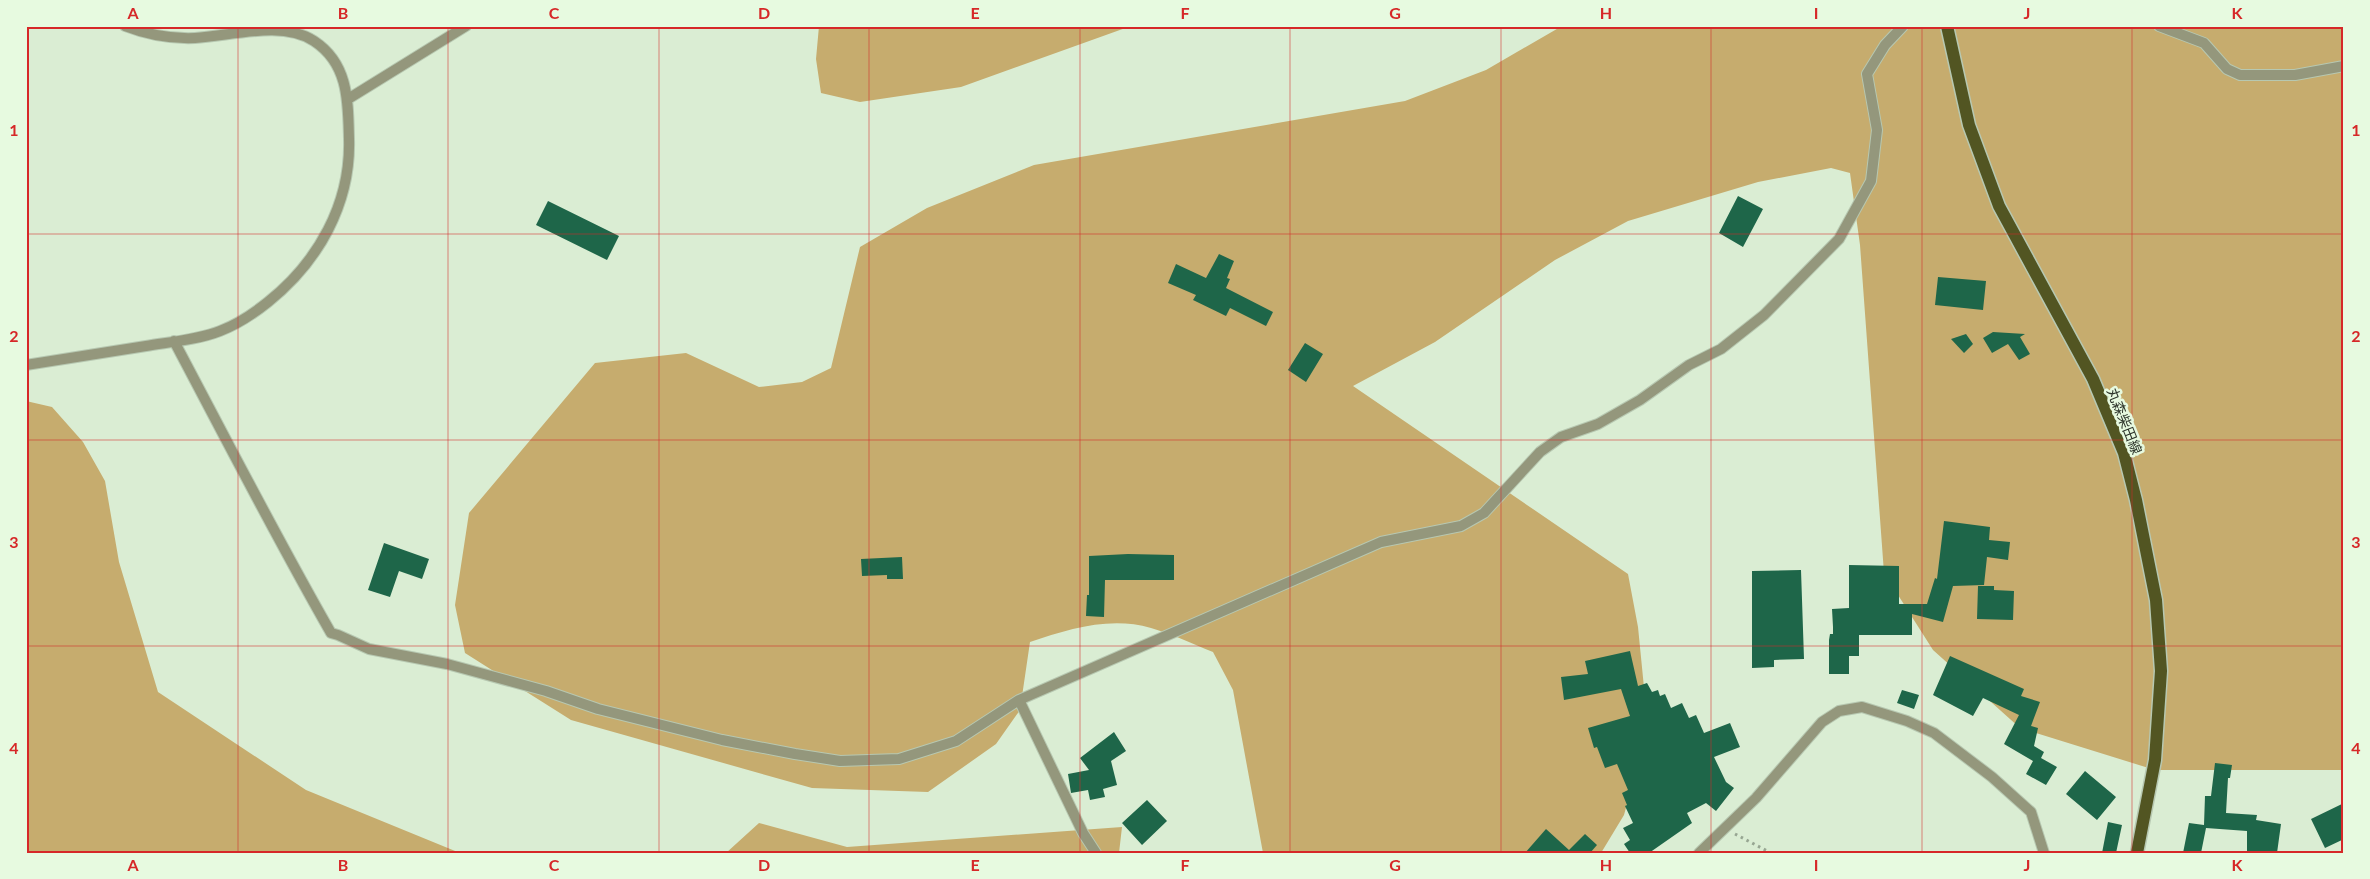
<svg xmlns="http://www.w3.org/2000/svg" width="2370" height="879" font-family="Lato,'Noto Sans JP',sans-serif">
	<rect width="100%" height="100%" fill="#daedd3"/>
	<path fill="#c6ac6e" d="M819 26H1131L961 87 860 102 821 93 816 59Z
		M1562 26H2344V770H2155L2020 728 1933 650 1884 573 1860 245 1850 173 1831 168 1758 182 1628 221 1555 260 1435 342 1353 386 1628 574 1638 627 1648 728 1624 815 1601 853H1263L1233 690 1213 652C1193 644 1172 634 1151 628 1110 616 1069 629 1030 642L1020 710 996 744 928 792 812 788 571 720 465 653 455 605 469 513 595 363 686 353 759 387 802 382 831 368 860 247 927 208 1034 165 1405 101 1486 70Z
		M26 401 52 407 83 442 105 481 119 562 158 692 306 790 460 853H26Z
		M759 823 847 847 1122 827 1119 853H726Z"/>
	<path fill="#1e6649" d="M1738 196 1763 209 1743 247 1719 233Z
		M548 201 619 236 607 260 536 225Z
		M1219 254 1234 261 1227 278 1230 279 1226 288 1273 312 1266 326 1230 308 1226 316 1193 300 1196 295 1168 283 1176 264 1206 278Z
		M1938 277 1986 281 1983 310 1935 305Z
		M1993 332 2025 334 2020 337 2030 354 2019 360 2008 344 1992 353 1983 338Z
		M1966 334 1973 344 1964 353 1951 339Z
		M1305 343 1323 354 1306 382 1288 370Z
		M1944 521 1990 527 1989 540 2010 542 2008 560 1987 557 1984 585 1953 586 1943 622 1912 614V635H1859V656H1849V674H1829V640L1830 634H1833V627L1832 609 1849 608V565L1899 566V604H1927L1935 578 1937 579Z
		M384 543 429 559 422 579 399 571 390 597 368 590Z
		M1128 554 1174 555V580H1105L1104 617 1086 616 1087 595H1089V556Z
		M902 557 903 579H887V575L862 576 861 559Z
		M1801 570 1804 659 1774 660V667L1752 668V571Z
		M1978 586H1994V590L2014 591 2013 620 1977 619Z
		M1630 651 1638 686 1647 683 1652 692 1658 690 1660 696 1665 694 1671 708 1682 703 1689 718 1696 715 1704 733 1730 723 1740 747 1714 757 1726 782 1734 788 1716 811 1706 803 1687 813 1692 823 1649 853H1630L1624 844 1630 840 1623 828 1633 823 1625 806 1627 805 1622 793 1628 790 1617 764 1605 768 1597 747 1594 748 1588 728 1630 716 1621 689 1564 700 1561 677 1588 674 1585 661Z
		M1950 656 2024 689 2021 696 2040 702 2031 726 2038 728 2034 746 2044 752 2041 758 2057 767 2046 785 2026 774 2033 761 2004 744 2019 715 1983 698 1973 716 1933 695Z
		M1902 690 1919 695 1914 709 1897 703Z
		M1114 732 1126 751 1111 761 1117 785 1103 789 1105 797 1090 800 1088 790 1071 793 1068 774 1089 770 1080 758Z
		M2215 763 2232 765 2230 778H2228L2226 813 2257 815 2256 820 2281 824 2277 853H2247V831L2206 828 2201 853H2183L2189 823 2204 825 2205 796H2211Z
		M2085 771 2116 797 2097 820 2066 794Z
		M1147 800 1167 821 1142 845 1122 823Z
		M2344 803V839L2325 848 2311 819Z
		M2108 822 2122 825 2116 853H2102Z
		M1546 829 1569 850 1585 834 1597 845 1590 853H1525Z"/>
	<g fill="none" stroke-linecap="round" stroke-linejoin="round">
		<g stroke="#b7c8b1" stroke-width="12">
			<path id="minor" d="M2159 26 2204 43 2227 69 2240 75H2295L2344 66
				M348 99 466 26
				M174 341C226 439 276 537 331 633L338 635 369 649 447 664 546 691 598 709 722 740 795 754 840 761 899 759 956 741 1019 700 1381 542 1461 526 1484 513 1540 452 1561 437 1598 424 1640 400 1689 365 1721 349 1764 315 1839 239 1871 181 1877 130 1867 74 1885 45 1903 26
				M26 365C66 359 106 352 146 346 170 342 197 340 220 331 238 324 253 314 268 302 318 262 351 204 349 139 348 102 349 64 314 41 282 20 231 36 195 38 170 39 148 35 125 26
				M1019 700 1083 833 1096 853
				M1699 853 1756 798 1822 722 1839 711 1862 707 1907 721 1934 733 1992 777 2031 812 2044 853"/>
		</g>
		<g stroke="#b7c8b1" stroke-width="15">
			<path id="primary" d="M1947 26 1969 125 1999 206 2093 379 2124 453 2136 500 2156 600 2161 671 2155 760 2137 853"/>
		</g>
		<path stroke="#97a692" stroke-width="3" stroke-dasharray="2.5 4" stroke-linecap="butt" d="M1735 834 1771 853"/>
		<use href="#minor" stroke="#94977c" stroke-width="10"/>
		<use href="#primary" stroke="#525522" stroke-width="12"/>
	</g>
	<path fill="none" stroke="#d62828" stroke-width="1" stroke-opacity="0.55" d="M238 26V853M448 26V853M659 26V853M869 26V853M1080 26V853M1290 26V853M1501 26V853M1711 26V853M1922 26V853M2132 26V853M26 234H2344M26 440H2344M26 646H2344"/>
	<g text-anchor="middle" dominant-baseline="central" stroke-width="5" stroke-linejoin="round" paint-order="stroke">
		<g font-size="14" fill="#2d352b" stroke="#e7fae0">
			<text transform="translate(2125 421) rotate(68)">丸森柴田線</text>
		</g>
	</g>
	<rect width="2370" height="879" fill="none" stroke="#e7fae0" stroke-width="55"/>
	<rect x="28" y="28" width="2314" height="824" fill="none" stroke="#d62828" stroke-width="2"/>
	<g font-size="16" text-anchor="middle" font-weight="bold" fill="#d62828">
		<text x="133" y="19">A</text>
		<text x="343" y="19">B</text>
		<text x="554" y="19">C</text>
		<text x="764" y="19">D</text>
		<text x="975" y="19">E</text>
		<text x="1185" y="19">F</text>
		<text x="1395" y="19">G</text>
		<text x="1606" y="19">H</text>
		<text x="1816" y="19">I</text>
		<text x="2027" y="19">J</text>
		<text x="2237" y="19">K</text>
		<text x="14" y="136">1</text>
		<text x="2356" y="136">1</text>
		<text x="14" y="342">2</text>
		<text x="2356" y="342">2</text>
		<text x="14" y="548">3</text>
		<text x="2356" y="548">3</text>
		<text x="14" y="754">4</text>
		<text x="2356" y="754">4</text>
		<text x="133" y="871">A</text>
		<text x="343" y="871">B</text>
		<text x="554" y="871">C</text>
		<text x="764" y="871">D</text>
		<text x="975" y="871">E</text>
		<text x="1185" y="871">F</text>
		<text x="1395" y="871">G</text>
		<text x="1606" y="871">H</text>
		<text x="1816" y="871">I</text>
		<text x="2027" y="871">J</text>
		<text x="2237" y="871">K</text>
	</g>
</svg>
